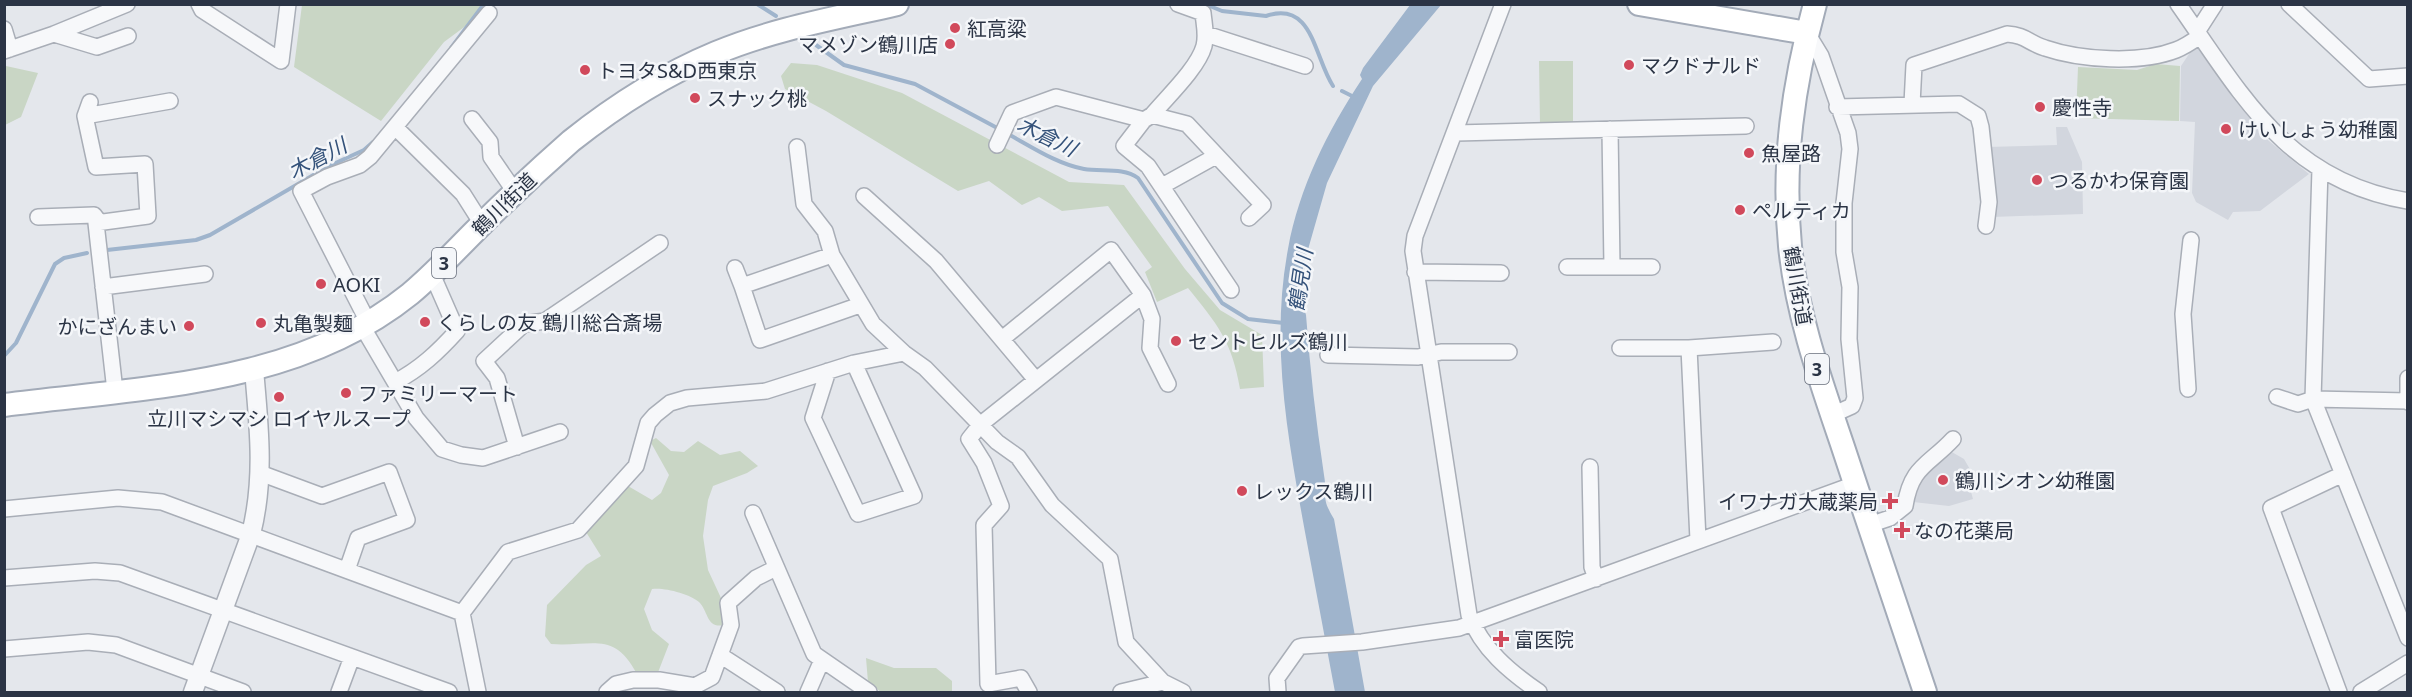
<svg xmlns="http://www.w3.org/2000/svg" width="2412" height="697" font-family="'Noto Sans','Noto Sans JP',sans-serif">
	<rect width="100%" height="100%" fill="#e4e7ec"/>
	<path fill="#d2d6de" d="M2195 45 2263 136 2309 174 2260 211 2233 212 2228 220 2196 202 2192 193 2195 122 2180 121 2181 66Z
		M2056 127H2067L2082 162 2083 214 1992 217 1987 147 2057 145Z
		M1950 451 1964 459 1971 471 1966 474 1973 499 1949 506 1913 502V485Z"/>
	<path fill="#c9d6c5" d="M302 5H494L444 42 381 121 294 67Z
		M1539 61H1573V125H1540Z
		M791 63 817 65 902 93 1069 182 1124 185 1185 269 1220 310 1262 335 1264 387 1240 389C1232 341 1217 324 1188 288L1157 302 1145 272 1152 267 1108 206 1062 211 1039 197 1022 205 989 181 958 191 826 111 785 89 781 76Z
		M2156 64 2180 66 2179 121 2076 118 2078 67 2137 70Z
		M6 66 38 73 21 117 5 125Z
		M656 438 671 451 684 452 698 441 720 455 740 451 758 466 747 473 713 486 708 500 703 536 708 570 721 598 725 625C706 629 709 612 699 602 690 594 664 587 652 589L644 609 652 630 669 644 657 675 637 674C614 630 592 647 551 644L545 636 547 605 586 565 601 556 586 532 628 486 652 500 661 493 669 475 650 441Z
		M866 658 894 668H936L952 681V692H881L868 682Z"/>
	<path fill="#9fb4cc" d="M1410 5H1441L1373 86 1327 183 1303 267 1301 299 1306 315C1310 369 1316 422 1324 475 1328 498 1320 496 1334 519L1365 692H1335C1325 639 1315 585 1305 532 1288 439 1270 344 1288 249 1299 188 1328 130 1362 79L1360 75 1363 68Z"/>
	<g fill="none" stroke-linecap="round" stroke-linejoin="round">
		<path stroke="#9fb4cc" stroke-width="4" d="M757 4 776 16
			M1205 4 1222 11 1266 16C1313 0 1314 57 1333 86
			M816 45 844 65 915 84 1001 130
			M451 48 484 4
			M1342 91 1354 97
			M1008 134C1032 147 1057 164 1084 169 1102 172 1123 167 1138 178L1222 303 1248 319 1284 323
			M107 250 196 240 210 235 329 166 364 150 373 142
			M4 356 16 343 55 264 64 258 87 253"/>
		<g stroke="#a9aeb7" stroke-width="18">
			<path id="minor" d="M199 4 202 10 281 61 288 4
				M1503 4 1415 236 1413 251 1469 615C1482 649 1510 672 1539 692
				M2178 4C2242 95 2287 181 2408 201
				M2289 4 2369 79 2408 76
				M4 29 10 49
				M2197 32 2215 4
				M1807 33 1821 56 1848 133 1850 149 1844 203V252L1850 287 1849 339 1855 398 1852 406 1832 415
				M54 34 97 47 128 36
				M1206 34 1305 66
				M4 51 54 34 127 4
				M90 102 85 116 96 167 145 164 148 216 96 223 115 391
				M1912 104 1914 65 2007 34C2025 35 2029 43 2045 48 2080 60 2140 64 2176 50 2184 47 2193 41 2200 36
				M1837 107 1959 104 1978 116 1981 127 1989 202 1986 226
				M1152 115C1167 97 1198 68 1204 46 1207 35 1204 24 1203 13L1178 4
				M85 116 170 101
				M472 119 490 142 491 157 515 192
				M1144 120 1124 146 1148 166 1231 290
				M396 128 463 194 482 224
				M1610 129 1612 267
				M1456 133 1746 126
				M997 145 1012 113 1056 97 1144 120 1152 115 1187 124 1263 205 1249 218
				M797 147 804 204 825 231 832 255 873 324 904 353 925 368 997 442 1018 457 1052 505 1110 559 1126 642 1163 682 1183 692
				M2320 169 2313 399 2408 638
				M1162 186 1216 156
				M864 196 936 261 1036 380
				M38 217 94 215 100 223
				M832 255 742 286 760 340 860 305
				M1567 267H1652
				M735 268 742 286
				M1415 272 1501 273
				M103 287 205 274
				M368 322 301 191 327 177 360 165 370 157 489 13
				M362 326 416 418 442 449 461 455 483 458 560 432
				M1002 339 1111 250 1143 295 1152 319 1150 348 1168 384
				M1620 348H1689L1773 342
				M1689 348 1698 540
				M1328 355 1418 357 1441 352H1509
				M828 371 813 418 858 514 914 496 854 363
				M2408 378V402
				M395 382C420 369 438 352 457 331L432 274
				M2188 389 2183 314 2191 240
				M2277 397 2298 404 2313 399 2408 401
				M517 447 497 378 484 361 524 324 545 321 660 243
				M1590 467 1592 567 1596 579
				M260 473 322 496 389 472 407 520 358 538 347 570
				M4 509 118 498 162 502 462 613 478 692
				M753 513 814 654 869 692
				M1869 525 1890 518 1905 506C1911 466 1929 465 1953 439
				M4 578 95 571 120 573 449 692
				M462 613 508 552 578 530 636 466 648 423 655 415 670 403 687 398 766 391 854 363 904 353
				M4 649 88 642 116 645 243 692
				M720 655 777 692
				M339 692 352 657
				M607 692 616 684 633 680H659L695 686 712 677 731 625 728 603 756 578 776 568
				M808 692 822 660
				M1029 692 1021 678 988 684 984 525 1001 506 984 463 969 439 981 424 1143 295
				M1121 692 1163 682
				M1278 692 1277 678 1299 647 1303 646 1362 642 1459 628 1855 484
				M2339 692 2271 508 2343 474
				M2361 692 2408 663"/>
		</g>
		<g stroke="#a9aeb7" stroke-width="21">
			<path id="tertiary" d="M193 692 251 534C265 479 259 426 254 370"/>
		</g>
		<g stroke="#a3abb8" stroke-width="26">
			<path id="primary" d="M1639 4 1807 33
				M1815 4C1793 85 1782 163 1790 246 1797 316 1821 382 1843 447 1870 529 1898 611 1925 692
				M4 405C143 387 296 386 410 294 433 275 454 252 475 231 506 200 538 170 571 141 615 106 663 75 716 53 773 29 837 18 897 4"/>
		</g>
		<use href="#minor" stroke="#f7f8fa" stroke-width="15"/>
		<use href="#tertiary" stroke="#f7f8fa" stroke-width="18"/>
		<use href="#primary" stroke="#fff" stroke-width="22"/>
	</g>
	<g fill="#d1495b" stroke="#f4f6f9" stroke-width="2">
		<circle cx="955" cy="28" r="6"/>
		<circle cx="950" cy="44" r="6"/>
		<circle cx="1629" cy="65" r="6"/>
		<circle cx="585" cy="70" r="6"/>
		<circle cx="695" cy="98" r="6"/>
		<circle cx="2040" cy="107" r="6"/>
		<circle cx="2226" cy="129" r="6"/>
		<circle cx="1749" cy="153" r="6"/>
		<circle cx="2037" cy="180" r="6"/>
		<circle cx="1740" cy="210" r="6"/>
		<circle cx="321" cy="284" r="6"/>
		<circle cx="425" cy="322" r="6"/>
		<circle cx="261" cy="323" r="6"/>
		<circle cx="189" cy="326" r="6"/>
		<circle cx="1176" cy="341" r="6"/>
		<circle cx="346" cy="393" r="6"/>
		<circle cx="279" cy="397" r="6"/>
		<circle cx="1943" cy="480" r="6"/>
		<circle cx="1242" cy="491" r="6"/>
		<path d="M1887 492h6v6h6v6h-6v6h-6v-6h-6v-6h6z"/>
		<path d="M1899 521h6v6h6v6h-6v6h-6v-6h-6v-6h6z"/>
		<path d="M1498 630h6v6h6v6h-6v6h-6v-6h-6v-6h6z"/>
	</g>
	<g text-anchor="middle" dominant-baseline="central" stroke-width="5" stroke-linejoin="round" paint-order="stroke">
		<g fill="#f4f6f9" stroke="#676e7b" stroke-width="1.5">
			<rect x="432" y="248" width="24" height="30" rx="4.5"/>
			<rect x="1805" y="354" width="24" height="30" rx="4.5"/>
		</g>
		<g font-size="18" font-weight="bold" fill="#2b3445">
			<text x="444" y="263">3</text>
			<text x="1817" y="369">3</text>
		</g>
		<g font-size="20" fill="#2b3445" stroke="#f4f6f9" text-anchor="start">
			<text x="967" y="28">紅高粱</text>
			<text x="938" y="44" text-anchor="end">マメゾン鶴川店</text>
			<text x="1641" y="65">マクドナルド</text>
			<text x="597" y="70">トヨタS&amp;D西東京</text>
			<text x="707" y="98">スナック桃</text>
			<text x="2052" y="107">慶性寺</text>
			<text x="2238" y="129">けいしょう幼稚園</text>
			<text x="1761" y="153">魚屋路</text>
			<text x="2049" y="180">つるかわ保育園</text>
			<text x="1752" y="210">ペルティカ</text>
			<text x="333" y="284">AOKI</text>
			<text x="437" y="322">くらしの友 鶴川総合斎場</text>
			<text x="273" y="323">丸亀製麺</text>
			<text x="177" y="326" text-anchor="end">かにざんまい</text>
			<text x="1188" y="341">セントヒルズ鶴川</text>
			<text x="358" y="393">ファミリーマート</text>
			<text x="279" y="418" text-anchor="middle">立川マシマシ ロイヤルスープ</text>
			<text x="1955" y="480">鶴川シオン幼稚園</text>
			<text x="1254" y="491">レックス鶴川</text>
			<text x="1878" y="501" text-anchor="end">イワナガ大蔵薬局</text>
			<text x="1914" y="530">なの花薬局</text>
			<text x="1514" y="639">富医院</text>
		</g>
		<g font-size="20" fill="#2b3445" stroke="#f4f6f9">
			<text transform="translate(504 204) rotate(-44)">鶴川街道</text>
			<text transform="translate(1798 286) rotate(80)">鶴川街道</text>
		</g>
		<g font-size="21" font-style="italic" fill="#34527a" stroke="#f4f6f9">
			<text transform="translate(1047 136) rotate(26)">木倉川</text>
			<text transform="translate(317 158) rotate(-28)">木倉川</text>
			<text transform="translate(1300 280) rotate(-82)">鶴見川</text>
		</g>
	</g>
	<rect width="2412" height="697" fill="none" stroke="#2b3445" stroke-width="12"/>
</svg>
